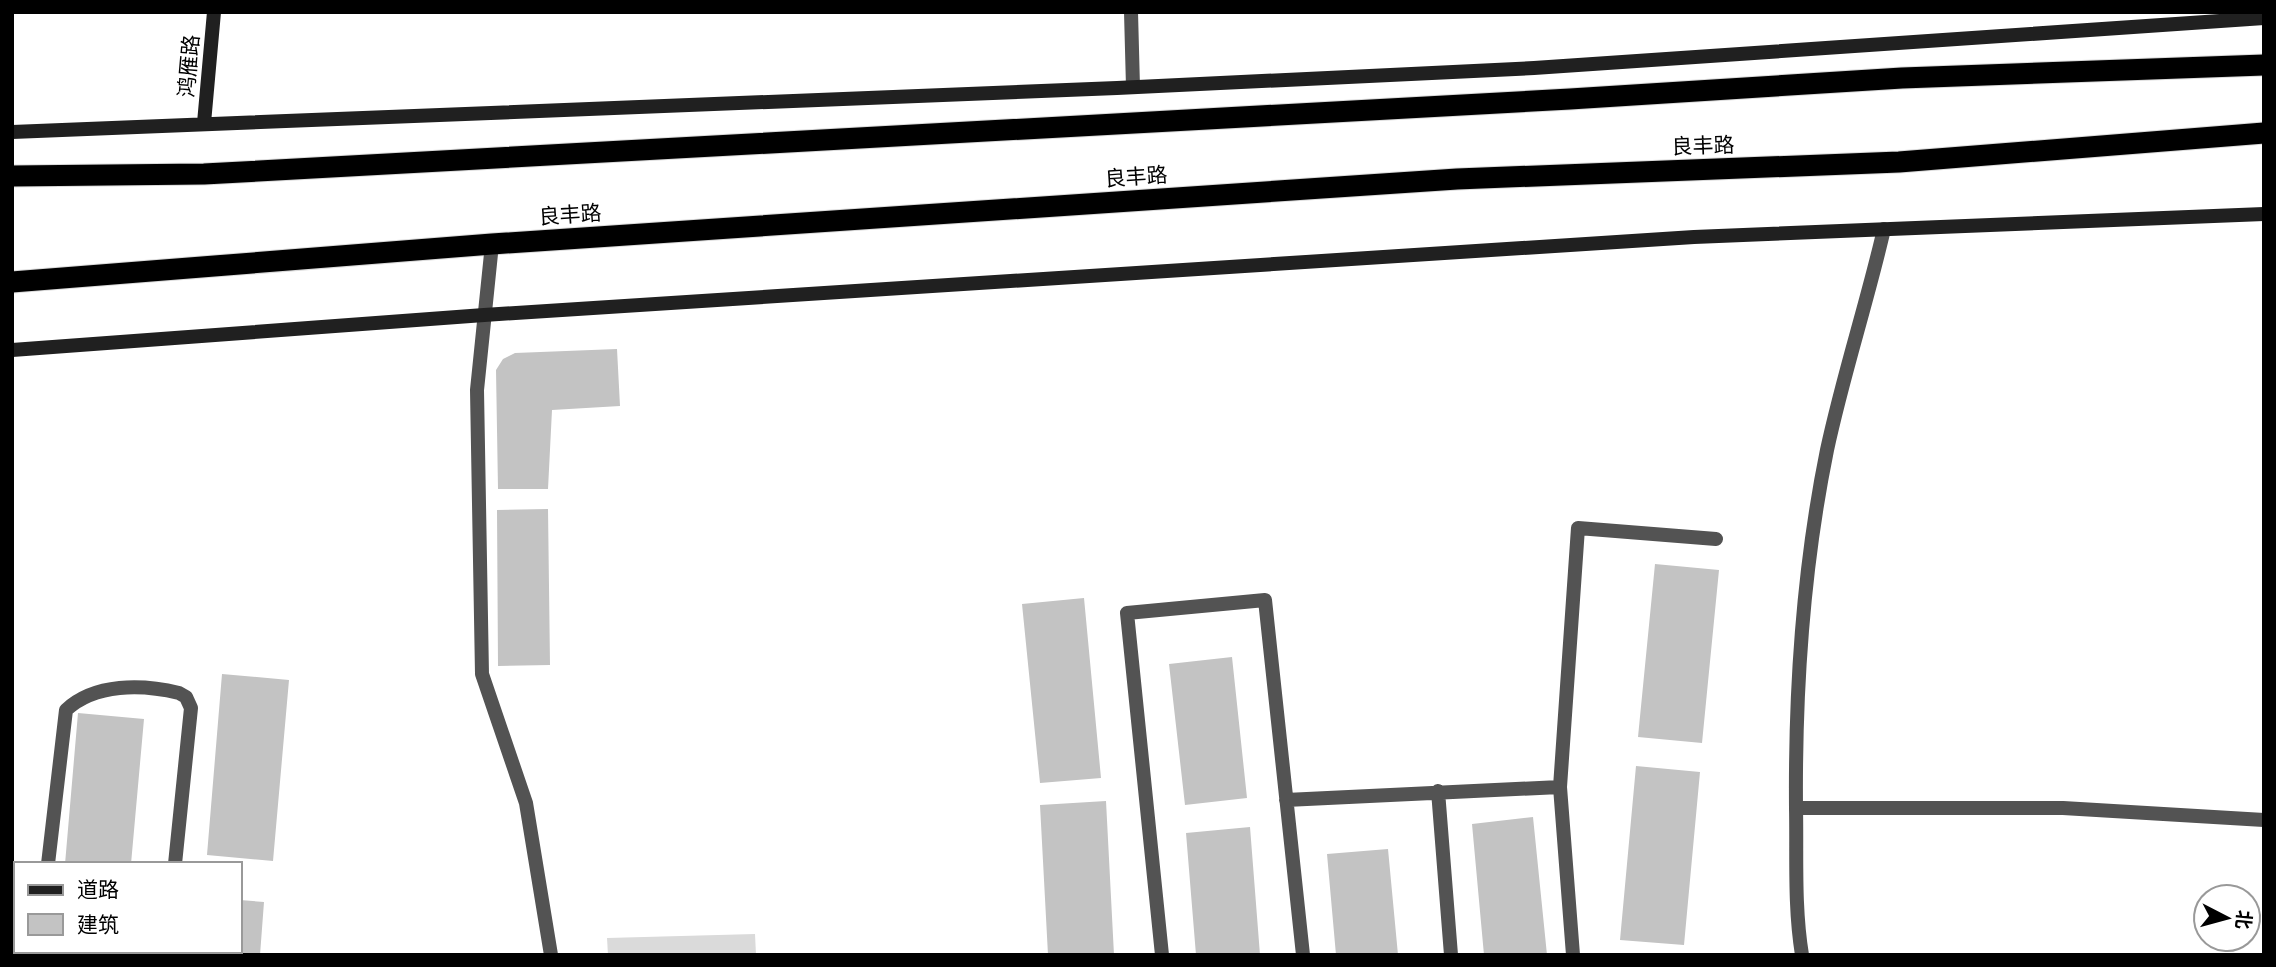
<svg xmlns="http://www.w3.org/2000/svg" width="2276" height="967" font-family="Ubuntu,'Noto Sans SC',sans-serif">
	<rect width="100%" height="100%" fill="#fff"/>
	<path fill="#dadada" d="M755 934 756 955H608L607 938Z"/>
	<path fill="#c3c3c3" d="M617 349 620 406 552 410 548 489H498L496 370 503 359 515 353Z
		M548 509 550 665 498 666 497 510Z
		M1655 564 1719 570 1702 743 1638 737Z
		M1084 598 1101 778 1040 783 1022 604Z
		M1232 657 1247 798 1185 805 1169 664Z
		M222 674 289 680 273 861 207 855Z
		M78 713 144 719 131 864H65Z
		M1636 766 1700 772 1684 945 1620 940Z
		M1106 801 1114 955H1048L1040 805Z
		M1533 817 1547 955H1484L1472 824Z
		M1250 827 1260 955H1196L1186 833Z
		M1388 849 1398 955H1336L1327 854Z
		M240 900 264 902 260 955H191L192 951H240Z
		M50 951H116V955H49Z"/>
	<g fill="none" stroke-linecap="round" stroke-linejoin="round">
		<g stroke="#dbdbdb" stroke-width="23">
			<path id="highway" d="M12 176 204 174 1570 99 1902 78 2264 65
				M12 282 492 244 1457 179 1899 162 2264 133"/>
		</g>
		<path stroke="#535353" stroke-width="14" d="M1560 787 1573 955
			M1438 791 1451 955
			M1286 800 1560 787 1578 528 1716 539
			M1796 808H2063L2264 820
			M48 864 66 710C95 683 142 684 179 693L186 697 191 708 175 864
			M38 955V951
			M166 955V951
			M1162 955 1127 613 1265 600 1303 955"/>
		<path stroke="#535353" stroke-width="14" d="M1131 12 1133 87
			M492 244 477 390 482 674 526 803 551 955
			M1802 955C1794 906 1797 856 1796 807 1795 687 1803 568 1827 450 1843 375 1867 303 1884 229"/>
		<path stroke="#202020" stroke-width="14" d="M204 123 214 12
			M12 132 1117 88 1534 68 2264 18
			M12 350 484 315 1694 237 2264 214"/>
		<use href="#highway" stroke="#000" stroke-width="21"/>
	</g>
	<g text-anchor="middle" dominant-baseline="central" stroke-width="5" stroke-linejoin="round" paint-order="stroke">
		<g font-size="21" fill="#000" stroke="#fff">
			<text transform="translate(188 66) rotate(-85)">鸿雁路</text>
			<text transform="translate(1703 145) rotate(-2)">良丰路</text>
			<text transform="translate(1136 176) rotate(-4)">良丰路</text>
			<text transform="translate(570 214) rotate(-4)">良丰路</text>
		</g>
	</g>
	<rect width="2276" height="967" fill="none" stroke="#000000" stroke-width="28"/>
	<rect x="14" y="862" width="228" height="91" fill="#ffffff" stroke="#999999" stroke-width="2"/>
	<rect x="28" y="885" width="35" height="10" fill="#202020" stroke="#999999" stroke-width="2"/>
	<text x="77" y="897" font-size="21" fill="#000000">道路</text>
	<rect x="28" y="914" width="35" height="21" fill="#c3c3c3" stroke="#999999" stroke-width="2"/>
	<text x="77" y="932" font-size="21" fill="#000000">建筑</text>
	<g transform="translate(2227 918) rotate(96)"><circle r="33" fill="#ffffff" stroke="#999999" stroke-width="2"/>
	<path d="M0-5L12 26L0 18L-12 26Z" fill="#000000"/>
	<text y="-10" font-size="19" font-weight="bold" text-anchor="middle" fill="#000000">北</text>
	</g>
</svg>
